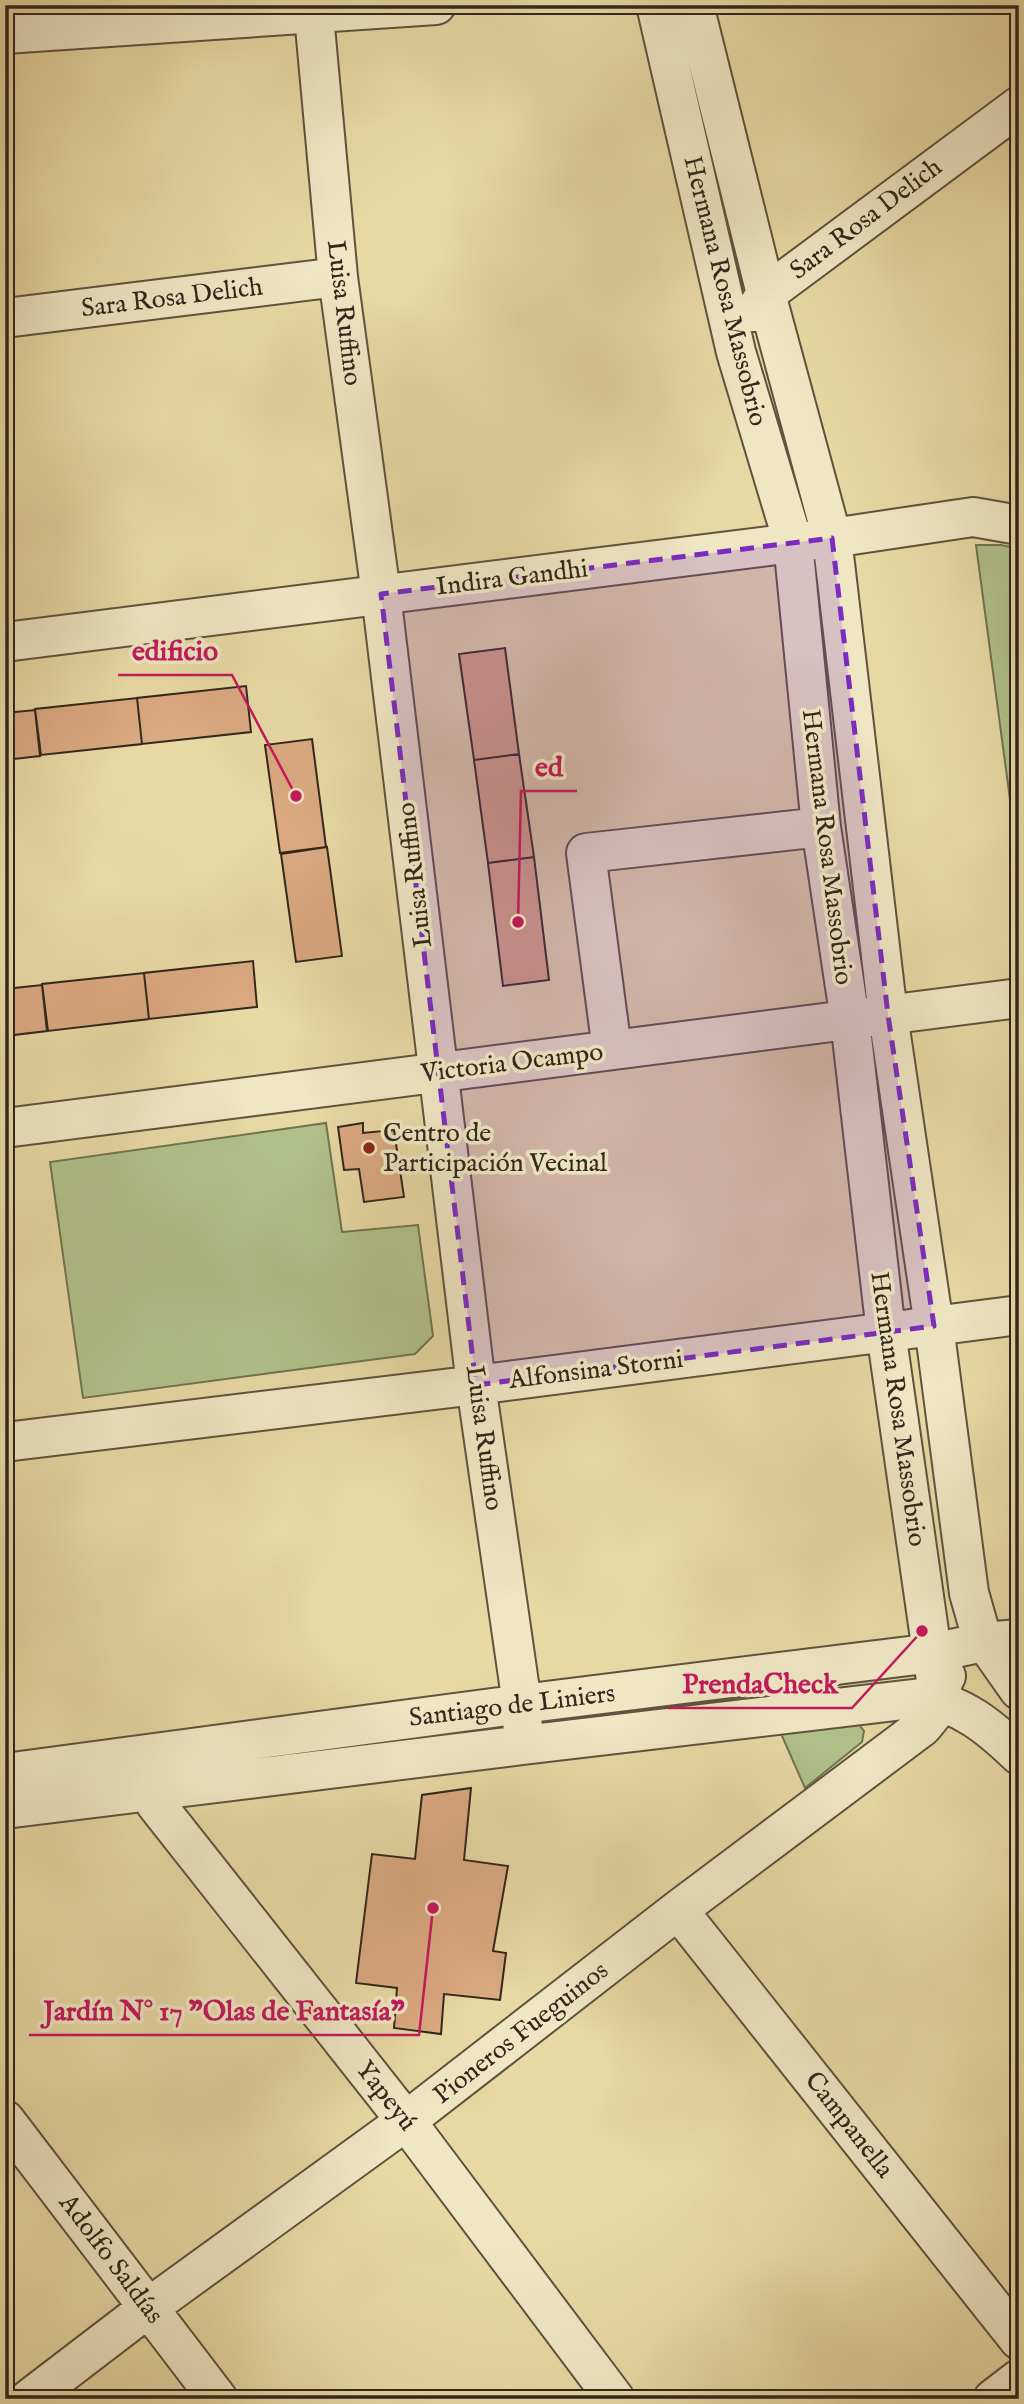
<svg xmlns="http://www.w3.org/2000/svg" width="1024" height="2404" font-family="'IM FELL English',serif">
	<rect width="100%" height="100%" fill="#e7d8a4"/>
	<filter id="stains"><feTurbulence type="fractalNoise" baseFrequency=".00286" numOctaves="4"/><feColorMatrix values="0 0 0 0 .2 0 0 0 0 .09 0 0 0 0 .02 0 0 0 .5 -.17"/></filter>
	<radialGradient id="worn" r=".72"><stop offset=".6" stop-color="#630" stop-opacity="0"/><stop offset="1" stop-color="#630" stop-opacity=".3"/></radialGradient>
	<path fill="#b1c089" stroke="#717452" stroke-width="2" d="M976 545H1001L1019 549V867Z
		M326 1123 342 1232 418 1225 433 1336 415 1354 83 1398 50 1162Z
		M857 1722 864 1731 862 1742 805 1788 779 1729Z"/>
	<path fill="#daa881" stroke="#31271c" stroke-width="2" d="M505 648 519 754 474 760 459 654Z
		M246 686 251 732 142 744 137 698Z
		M137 698 142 744 41 755 35 709Z
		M35 710 40 756 5 760V713Z
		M312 739 326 847 280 853 265 745Z
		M519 754 534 857 488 863 474 760Z
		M327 847 342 956 296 962 281 854Z
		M534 857 549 980 503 986 488 863Z
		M253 961 257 1007 149 1019 144 973Z
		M144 973 149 1019 48 1031 42 984Z
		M42 985 47 1031 5 1036V989Z
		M363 1123V1133L394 1130 404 1197 364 1202 359 1169 344 1170 338 1127Z
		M471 1788 464 1860 508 1866 493 1951 506 1953 500 2000 444 1994 441 2034 394 2028 397 1988 356 1983 372 1854 415 1859 422 1795Z"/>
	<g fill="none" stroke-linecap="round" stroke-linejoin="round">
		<g stroke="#5e533e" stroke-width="42">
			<path id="minor" d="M313 5 338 277 381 594 476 1385 522 1704 523 1745
				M656 5 736 352 793 542 821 827 850 1020 886 1332 939 1701
				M694 5 766 294 832 538 888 1015 934 1326 969 1593 983 1642 993 1653 1019 1690
				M5 34 436 5
				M754 312 766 294 1019 106
				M5 318 338 277
				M5 642 832 538 973 517 1019 525
				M612 1050 586 853 821 827
				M5 1128 1019 998
				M5 1442 476 1385 1019 1315
				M150 1770 155 1803 406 2121 615 2399
				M5 1773 522 1704 933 1653 983 1642 1019 1639
				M5 1809 523 1745 921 1698C961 1703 990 1727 1019 1755
				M678 1910 1019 2340
				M5 2120 218 2399
				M29 2399 148 2308 406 2121 678 1910 922 1727C929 1719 936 1711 939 1701 942 1692 941 1684 946 1676
				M993 2399 1019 2379"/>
		</g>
		<use href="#minor" stroke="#efe6c4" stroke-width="38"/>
	</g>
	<path fill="#7b2cbf" fill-opacity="0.2" stroke="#7b2cbf" stroke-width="5" stroke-dasharray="14 9" stroke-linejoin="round" d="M832 538 888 1015 934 1326 476 1385 381 594Z"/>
	<circle fill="#8f2418" stroke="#efe6c4" stroke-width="2.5" cx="369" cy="1148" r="7"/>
	<g text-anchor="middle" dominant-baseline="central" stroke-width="7" stroke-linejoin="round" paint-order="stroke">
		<g font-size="26" fill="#31271c" stroke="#efe6c4">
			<text transform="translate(866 219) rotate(-37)">Sara Rosa Delich</text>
			<text transform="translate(725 291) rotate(76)">Hermana Rosa Massobrio</text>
			<text transform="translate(172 298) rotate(-7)">Sara Rosa Delich</text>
			<text transform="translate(344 313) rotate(83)">Luisa Ruffino</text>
			<text transform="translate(512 578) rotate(-7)">Indira Gandhi</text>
			<text transform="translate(827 847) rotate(83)">Hermana Rosa Massobrio</text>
			<text transform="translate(415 875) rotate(-97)">Luisa Ruffino</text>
			<text transform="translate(512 1063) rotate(-7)">Victoria Ocampo</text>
			<text transform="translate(596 1370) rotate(-7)">Alfonsina Storni</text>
			<text transform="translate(898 1409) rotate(82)">Hermana Rosa Massobrio</text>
			<text transform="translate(484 1438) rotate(82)">Luisa Ruffino</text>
			<text transform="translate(512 1706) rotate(-7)">Santiago de Liniers</text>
			<text transform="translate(521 2033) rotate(-38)">Pioneros Fueguinos</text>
			<text transform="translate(386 2096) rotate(52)">Yapeyú</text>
			<text transform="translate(849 2125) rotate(52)">Campanella</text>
			<text transform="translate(111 2259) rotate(53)">Adolfo Saldías</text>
		</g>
		<g font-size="26" fill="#31271c" stroke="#efe6c4" text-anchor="start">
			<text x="383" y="1133">Centro de<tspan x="383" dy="30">Participación Vecinal</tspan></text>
		</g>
	</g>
	<path fill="none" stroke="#c2185b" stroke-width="2.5" d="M296 796L232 675H118M518 922L521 791H577M922 1631L852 1708H668M433 1908L419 2035H29"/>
	<g fill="#c2185b" stroke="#efe6c4" stroke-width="2.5">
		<circle cx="296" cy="796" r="7"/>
		<circle cx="518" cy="922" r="7"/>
		<circle cx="922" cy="1631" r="7"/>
		<circle cx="433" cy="1908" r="7"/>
	</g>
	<g font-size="28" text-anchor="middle" font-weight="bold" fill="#c2185b" stroke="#efe6c4" stroke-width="7" stroke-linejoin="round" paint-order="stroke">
		<text x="175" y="660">edificio</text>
		<text x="549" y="776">ed</text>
		<text x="760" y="1693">PrendaCheck</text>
		<text x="224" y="2020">Jardín N° 17 "Olas de Fantasía"</text>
	</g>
	<rect width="1024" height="2404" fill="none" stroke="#e7d8a4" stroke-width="28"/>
	<rect x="7" y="7" width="1010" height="2390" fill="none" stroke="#31271c" stroke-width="3.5"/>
	<rect x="14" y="14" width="996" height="2376" fill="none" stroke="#31271c" stroke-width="2"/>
	<rect width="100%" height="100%" filter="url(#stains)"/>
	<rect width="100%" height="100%" fill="url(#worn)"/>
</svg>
